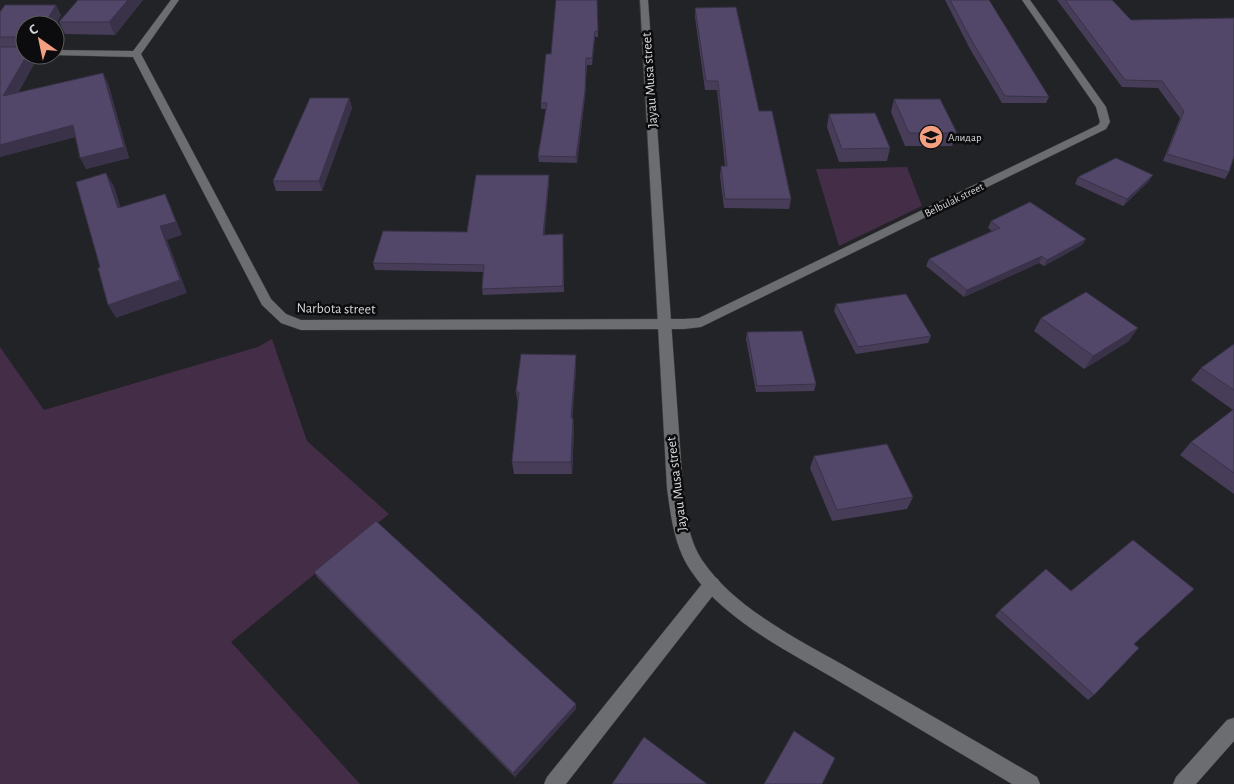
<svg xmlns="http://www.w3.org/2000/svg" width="1234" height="784" font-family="'Alegreya Sans',sans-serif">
	<rect width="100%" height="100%" fill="#222326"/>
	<path fill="#442d46" d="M907 167 922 206 839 246 816 169Z
		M272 339 307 441 389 514 231 642 360 784H0V347L44 410 258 347Z"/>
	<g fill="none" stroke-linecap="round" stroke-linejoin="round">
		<g stroke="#3c3d3f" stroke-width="1">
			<path id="service" d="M712 577 718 579 720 584 718 589 566 784H544L547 777 706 579Z"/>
		</g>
		<g stroke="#3c3d3f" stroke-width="1">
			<path id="minor" d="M171 0H179L141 54 271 299 286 314 301 320 684 319 699 318 1098 125 1100 122 1096 107 1022 0H1030L1106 107 1110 122 1106 129 701 327 684 329 301 330 281 323 262 305 133 57 52 55H55V50L133 51Z
				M1234 718V741L1196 784H1173L1176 777 1227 720Z"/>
		</g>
		<g stroke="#3c3d3f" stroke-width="1">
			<path id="tertiary" d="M640 0H648L683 488C686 513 688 539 702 560 736 611 806 643 857 673 917 707 977 742 1037 777L1040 784H1012C955 750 899 717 842 683 792 653 724 621 691 571 674 546 671 517 667 488Z"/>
		</g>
		<use href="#service" fill="#6c6d70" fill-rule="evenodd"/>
		<use href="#minor" fill="#6c6d70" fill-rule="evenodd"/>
		<use href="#tertiary" fill="#6c6d70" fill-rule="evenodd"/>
	</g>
	<path fill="#473d59" d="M143 0 115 35 65 34 59 22Z
		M597 0 598 37H595L592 65H587L585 97 577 163 539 162 538 156 546 109H541V103L551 54Z
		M945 0H989L1049 97 1046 103H1002L970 49Z
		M1057 0H1112L1131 20 1229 172 1225 179 1163 161 1180 118 1158 88 1122 87Z
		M695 8 759 111 791 199 789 209 724 208 720 176 721 166H725L717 90H705L695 17Z
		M0 12 61 15 55 26V25L25 55H39L18 93 108 83 129 158 86 169 75 137 0 157Z
		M349 98 352 108 322 191H276L273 181Z
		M894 99 957 133 952 146H905L891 112Z
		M829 114 890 148 887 161 839 162 827 127Z
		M549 175V182L544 235 563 241 564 292 483 295 482 289 483 272 375 270 373 263 467 232Z
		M1078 177 1149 181 1123 206 1075 184Z
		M991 221 1086 239 1082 245 1044 266 1039 263 964 297 926 266 929 259 992 231 988 228Z
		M836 304 931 336 928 343 856 354 834 311Z
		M1041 318 1129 341 1084 369 1034 331Z
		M747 332 816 384 814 391 756 392 746 339Z
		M1234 344V494L1180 455 1191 442 1233 410 1191 380 1201 368Z
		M576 368 572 418 574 430 572 474H514L512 462 518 405 516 392Z
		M814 456 913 497 907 509 832 521 810 468Z
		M314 572 576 709 515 777 317 577Z
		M1000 610 1134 644 1094 695 1088 700 995 616Z"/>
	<path fill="#393249" d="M128 0H143L115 35 109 22Z
		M56 5 61 15 55 26V25H44Z
		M595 31V37L592 65V58Z
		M27 55H39L10 106 3 96Z
		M586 58 585 97 577 163 576 157Z
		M103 73 108 83 129 158 86 169 80 158Z
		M349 98 352 108 322 191 319 181Z
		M73 125 79 136 0 157V145Z
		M106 173 114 186 125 221 118 208Z
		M549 175V182L544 241 543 235Z
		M1153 175 1149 181 1123 206 1127 199Z
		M165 194 171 207 182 235 167 240 187 293 116 318 108 305 160 226Z
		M1086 239 1082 245 1044 266 1047 260Z
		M1042 256 1039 263 964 297 967 290Z
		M1138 328 1129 341 1084 369 1093 356Z
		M576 355V368L572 430 571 418Z
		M573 418 574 430 572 474 571 462Z
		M576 704V709L515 777 513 773Z"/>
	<path fill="#524768" stroke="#393249" d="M78 0H128L109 22H59Z
		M556 0H597L598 31H595L592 58H586L585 91 576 157 538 156 547 103H541L546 54H551Z
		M950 0H989L1049 97 1005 96 973 43Z
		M1065 0H1112L1131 20 1234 18V156L1229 172 1167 154 1184 111 1162 81 1125 80Z
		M5 5H56L44 25H25V55H27L3 96 103 73 124 147 80 158 73 125 0 145V47H19L21 45 19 37H0V12Z
		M736 7 759 111H772L791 199H725L721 166H727L718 81H706L695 8Z
		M310 98H349L319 181H273Z
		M894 99H940L957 133H909Z
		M875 113 890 148 842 149 829 114Z
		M1116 158 1153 175 1127 199 1078 177Z
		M106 173 118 208 165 194 176 222 160 226 180 280 108 305 98 268 100 267 76 182Z
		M476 175H549L543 235 563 234V286L482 289 484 265 373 263 383 231 467 232Z
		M1030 202 1086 239 1047 260 1042 256 967 290 929 259 1000 228 991 221Z
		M1086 292 1138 328 1093 356 1041 318Z
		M906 294 931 336 858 347 836 304Z
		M802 331 816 384 757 386 747 332Z
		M1234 344V390L1201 368Z
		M521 354 576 355 571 418H573L571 462H512L519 392H516Z
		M1234 409V473L1191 442Z
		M887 444 913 497 837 510 814 456Z
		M376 521 576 704 513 773 314 572Z
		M1133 540 1194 589 1134 644 1139 648 1094 695 1000 610 1046 569 1071 591Z
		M794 731 835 758 822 784H764Z
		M644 737 707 784H612Z"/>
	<defs>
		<g id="school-disc" transform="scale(1.25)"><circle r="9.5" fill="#f39f82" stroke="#0c0c0e"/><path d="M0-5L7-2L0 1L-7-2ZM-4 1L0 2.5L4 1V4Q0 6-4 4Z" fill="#111"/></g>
	</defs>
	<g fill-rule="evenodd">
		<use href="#school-disc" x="931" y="137"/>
	</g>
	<g text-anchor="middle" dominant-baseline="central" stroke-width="5" stroke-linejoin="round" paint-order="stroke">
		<g font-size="11" fill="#d6d7d9" stroke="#0c0c0e" text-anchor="start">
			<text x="948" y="137">Алидар</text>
		</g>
		<g font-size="11" fill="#d6d7d9" stroke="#0c0c0e">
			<text transform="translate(954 200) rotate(-26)">Belbulak street</text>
		</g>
		<g font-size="14" fill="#d6d7d9" stroke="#0c0c0e">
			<text transform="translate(650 80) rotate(-94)">Jayau Musa street</text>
			<text transform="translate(336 309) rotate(1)">Narbota street</text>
			<text transform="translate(677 484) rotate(-97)">Jayau Musa street</text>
		</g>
	</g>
	<g transform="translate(40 40) rotate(327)"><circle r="24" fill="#0c0c0e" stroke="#5d5d5f"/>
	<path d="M0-4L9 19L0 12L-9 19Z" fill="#f39f82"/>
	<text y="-8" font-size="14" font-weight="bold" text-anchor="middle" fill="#d6d7d9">С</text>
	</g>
</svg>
